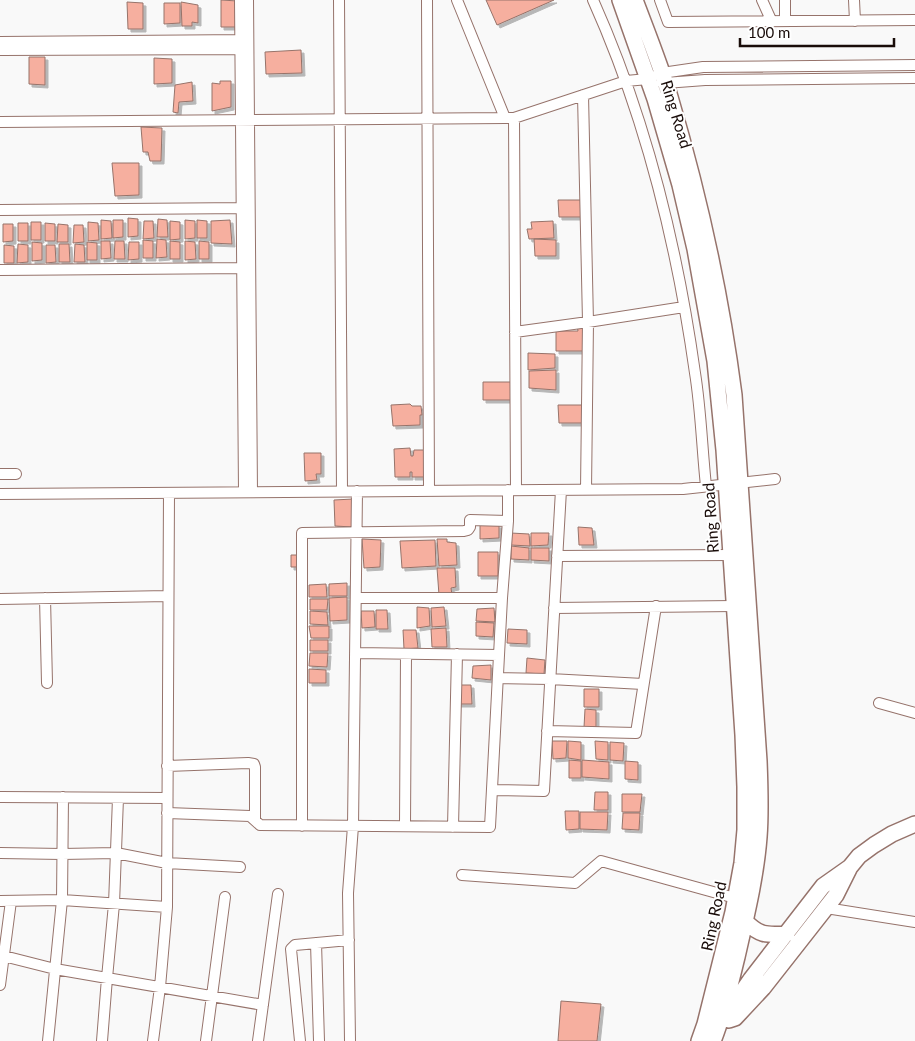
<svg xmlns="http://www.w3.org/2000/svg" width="915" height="1041" font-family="Lato,sans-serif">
	<defs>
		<filter id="shadow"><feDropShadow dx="3" dy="3" stdDeviation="0" flood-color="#0004"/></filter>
	</defs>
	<rect width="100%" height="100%" fill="#f9f9f9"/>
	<path fill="#f6af9f" stroke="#96736a" filter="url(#shadow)" d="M221 0 238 1 237 27H221Z
		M486 0H554L497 25Z
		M127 2 143 3V29H128Z
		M181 2 198 5V23L192 22V26H182Z
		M164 3H180V23L164 24Z
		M301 50 302 73 266 74 265 52Z
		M29 57H45V85L29 84Z
		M154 58 172 59V83L154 84Z
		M220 81H231V107L212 111V83L220 84Z
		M192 82 193 101 179 102 178 113 173 112 175 85Z
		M141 127 162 128 161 161H150L148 152H143Z
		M112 163H139V195L115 196Z
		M558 200H583L584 217H559Z
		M128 218 138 219V236L128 237Z
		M158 219 167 220 168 237H157Z
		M101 220 111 221 112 238 101 239Z
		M113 220H123V237L113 238Z
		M185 220 195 221V238L185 239Z
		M197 220 207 221V238H197Z
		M230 220 232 244 211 243V221Z
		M144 221H153L154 238 143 239Z
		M170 221 180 222V239L170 240Z
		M553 221 554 238 529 239 527 229H532L531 222Z
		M31 222H41V240H31Z
		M88 222 98 223 99 240 88 241Z
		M18 223H28V241H18Z
		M45 223 55 224V241H45Z
		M3 224H13V241L3 242Z
		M58 224 68 225V242H57Z
		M74 225H83L84 242 73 243Z
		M157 239 166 240 167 257 156 258Z
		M534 239 556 240V256H535Z
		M143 240 153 241V258H143Z
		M101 241H110L111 258 101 259Z
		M115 241H124L125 259H114Z
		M170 241 180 242V259H170Z
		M185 241 195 242 196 259 185 260Z
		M199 241 209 242V259H199Z
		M32 242 42 243V260L32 261Z
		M87 242 97 243V260H87Z
		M129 242H139V259L128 260Z
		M18 244 28 245V262L17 263Z
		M59 244H69L70 262H59Z
		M75 244 84 245 85 262H74Z
		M4 245 14 246V263H4Z
		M46 245H55L56 262 46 263Z
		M577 326H583L584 351H556V331H578Z
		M528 353 555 354V368L528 370Z
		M556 370V390L529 388V371Z
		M483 382H513L512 400H483Z
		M410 404 412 406H421L422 415H420V425L393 426 391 405Z
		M558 405H585V423H559Z
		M410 448 411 456H413L414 450H426L427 477H412V472H410V477H395L394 449Z
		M304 453H321V474H316L317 480 305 481Z
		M353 499 352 527 335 526 334 500Z
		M480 524 499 525V538L480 539Z
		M578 527 592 528 594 545H579Z
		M511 533 529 534 530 546 511 545Z
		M531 533H549L548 545 531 546Z
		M362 539 381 540 380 567 364 568Z
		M437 539H447V542L456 543 457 565 439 566Z
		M435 540 436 566 402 568 400 541Z
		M511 546 529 548V560L511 559Z
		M531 548H549V561L531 560Z
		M478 552H498V576H478Z
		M291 555H299V567H291Z
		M437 568H455L456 587 451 588 452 595H439Z
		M347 583V596H329V584Z
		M326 584 327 597H309V585Z
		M347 597V620L330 621 329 598Z
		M310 599H328L327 610H310Z
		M417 607 429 608 430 626 417 628Z
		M444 607 446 626 432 627 431 608Z
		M494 608 495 622 476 621 477 609Z
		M376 610H387L388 629H376Z
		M310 611 327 612 328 625 310 624Z
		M361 611H374L375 627 362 628Z
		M476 622 494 623 493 637 476 636Z
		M309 626H329V638H311Z
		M446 628 447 647H432L431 629Z
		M508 629 527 630V644L507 643Z
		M403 630H416L418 648 404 649Z
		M310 640H328V651H310Z
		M310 653H328L327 667 309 666Z
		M527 658 545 660 544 674 526 673Z
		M491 665V680L472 678 473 666Z
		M309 669 326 670V683H309Z
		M458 685H471L472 704H458Z
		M584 689H599V707H584Z
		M585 709 596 710V727H584Z
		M552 741H567L566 758 553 759Z
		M568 741 581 742V760L568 758Z
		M595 741 608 742V760L596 759Z
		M610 742 624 743 623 761 610 760Z
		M569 760 581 761V778H569Z
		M582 760 609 762V779L582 777Z
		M625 761 638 762V780L625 779Z
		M595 792H608V810H594Z
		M622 794H642L640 812H622Z
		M565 811H579V829L566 830Z
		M580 812H608L607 830 580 829Z
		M623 813H640L639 830 622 829Z
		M561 1001 601 1004 597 1041H558Z"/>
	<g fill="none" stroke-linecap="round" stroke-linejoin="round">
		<g stroke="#96736b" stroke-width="12">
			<path id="minor" d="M240 0 244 492
				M248 0 252 492
				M339 0 342 491
				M427 0 429 491
				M457 0 505 118
				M593 0C646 118 677 245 695 373 701 410 702 449 706 486
				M660 0 668 22 915 20
				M762 0 772 22
				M785 0V21
				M854 0 855 21
				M0 42 245 40
				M0 50 246 49
				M657 75 662 73 703 67 915 65
				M661 82 665 83 705 80 915 78
				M583 95 588 322 586 490
				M514 118 516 490
				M0 122 505 118H514L626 81 648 79
				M0 210 246 208
				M0 270 247 268
				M515 332 588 322 684 307
				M0 474H16
				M0 494 683 489 775 479
				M557 556 730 555
				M45 598 47 683
				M356 598H502
				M0 599 168 596
				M554 608 734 606
				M355 653 499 655
				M498 678 550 679 643 684
				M879 703 915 713
				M547 731 636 733 656 606
				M167 766 248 763 254 764 255 767V820
				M492 790 544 791 561 490
				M0 797 167 798
				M167 813 250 816 260 825 490 827 502 598 508 521V490
				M302 826V533L464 531 468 530 470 527V520L508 521
				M405 826 406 654
				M453 827 457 654
				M0 853 62 854 116 853 167 863 240 867
				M462 875 575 883 601 861 735 898
				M0 901 62 900 63 797
				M826 908 915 922
				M316 943 319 1041
				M0 955 55 969 263 1005
				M0 985 11 901
				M48 1041 62 900 167 907 169 493
				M102 1041 107 978 114 904 118 798
				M153 1041 160 987 167 907
				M206 1041 225 897
				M258 1041 278 894
				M300 1041 291 949 295 945 349 940
				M350 1041 348 893 353 826 357 491"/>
		</g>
		<g stroke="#96736b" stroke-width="18">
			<path id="highway" d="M620 0 655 99 680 185 695 249 715 361 724 450 743 735 745 787V830L742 863 733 912 705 1024 699 1041
				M635 0C647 32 660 64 670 97 699 195 721 294 734 395L759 761C760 786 761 812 759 837 756 877 746 917 737 957 730 985 724 1014 713 1041
				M745 921C760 936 766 935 787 934
				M727 1014 751 979 823 886 850 867 859 856 874 845 892 834 915 824
				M729 1020 735 1018 763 988 836 895 849 869"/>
		</g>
		<use href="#minor" stroke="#fff" stroke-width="10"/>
		<use href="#highway" stroke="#fff" stroke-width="15"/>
	</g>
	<g text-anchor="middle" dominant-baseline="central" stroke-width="4" stroke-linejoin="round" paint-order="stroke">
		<g font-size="16" fill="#190c09" stroke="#fff">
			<text transform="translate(677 114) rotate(73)">Ring Road</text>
			<text transform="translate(710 518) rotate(-94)">Ring Road</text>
			<text transform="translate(713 916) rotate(-78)">Ring Road</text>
		</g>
	</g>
	<path d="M740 38v8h154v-8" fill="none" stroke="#190c09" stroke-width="2.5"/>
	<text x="748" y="38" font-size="15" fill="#190c09" stroke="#ffffff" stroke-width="4" paint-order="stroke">100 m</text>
</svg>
